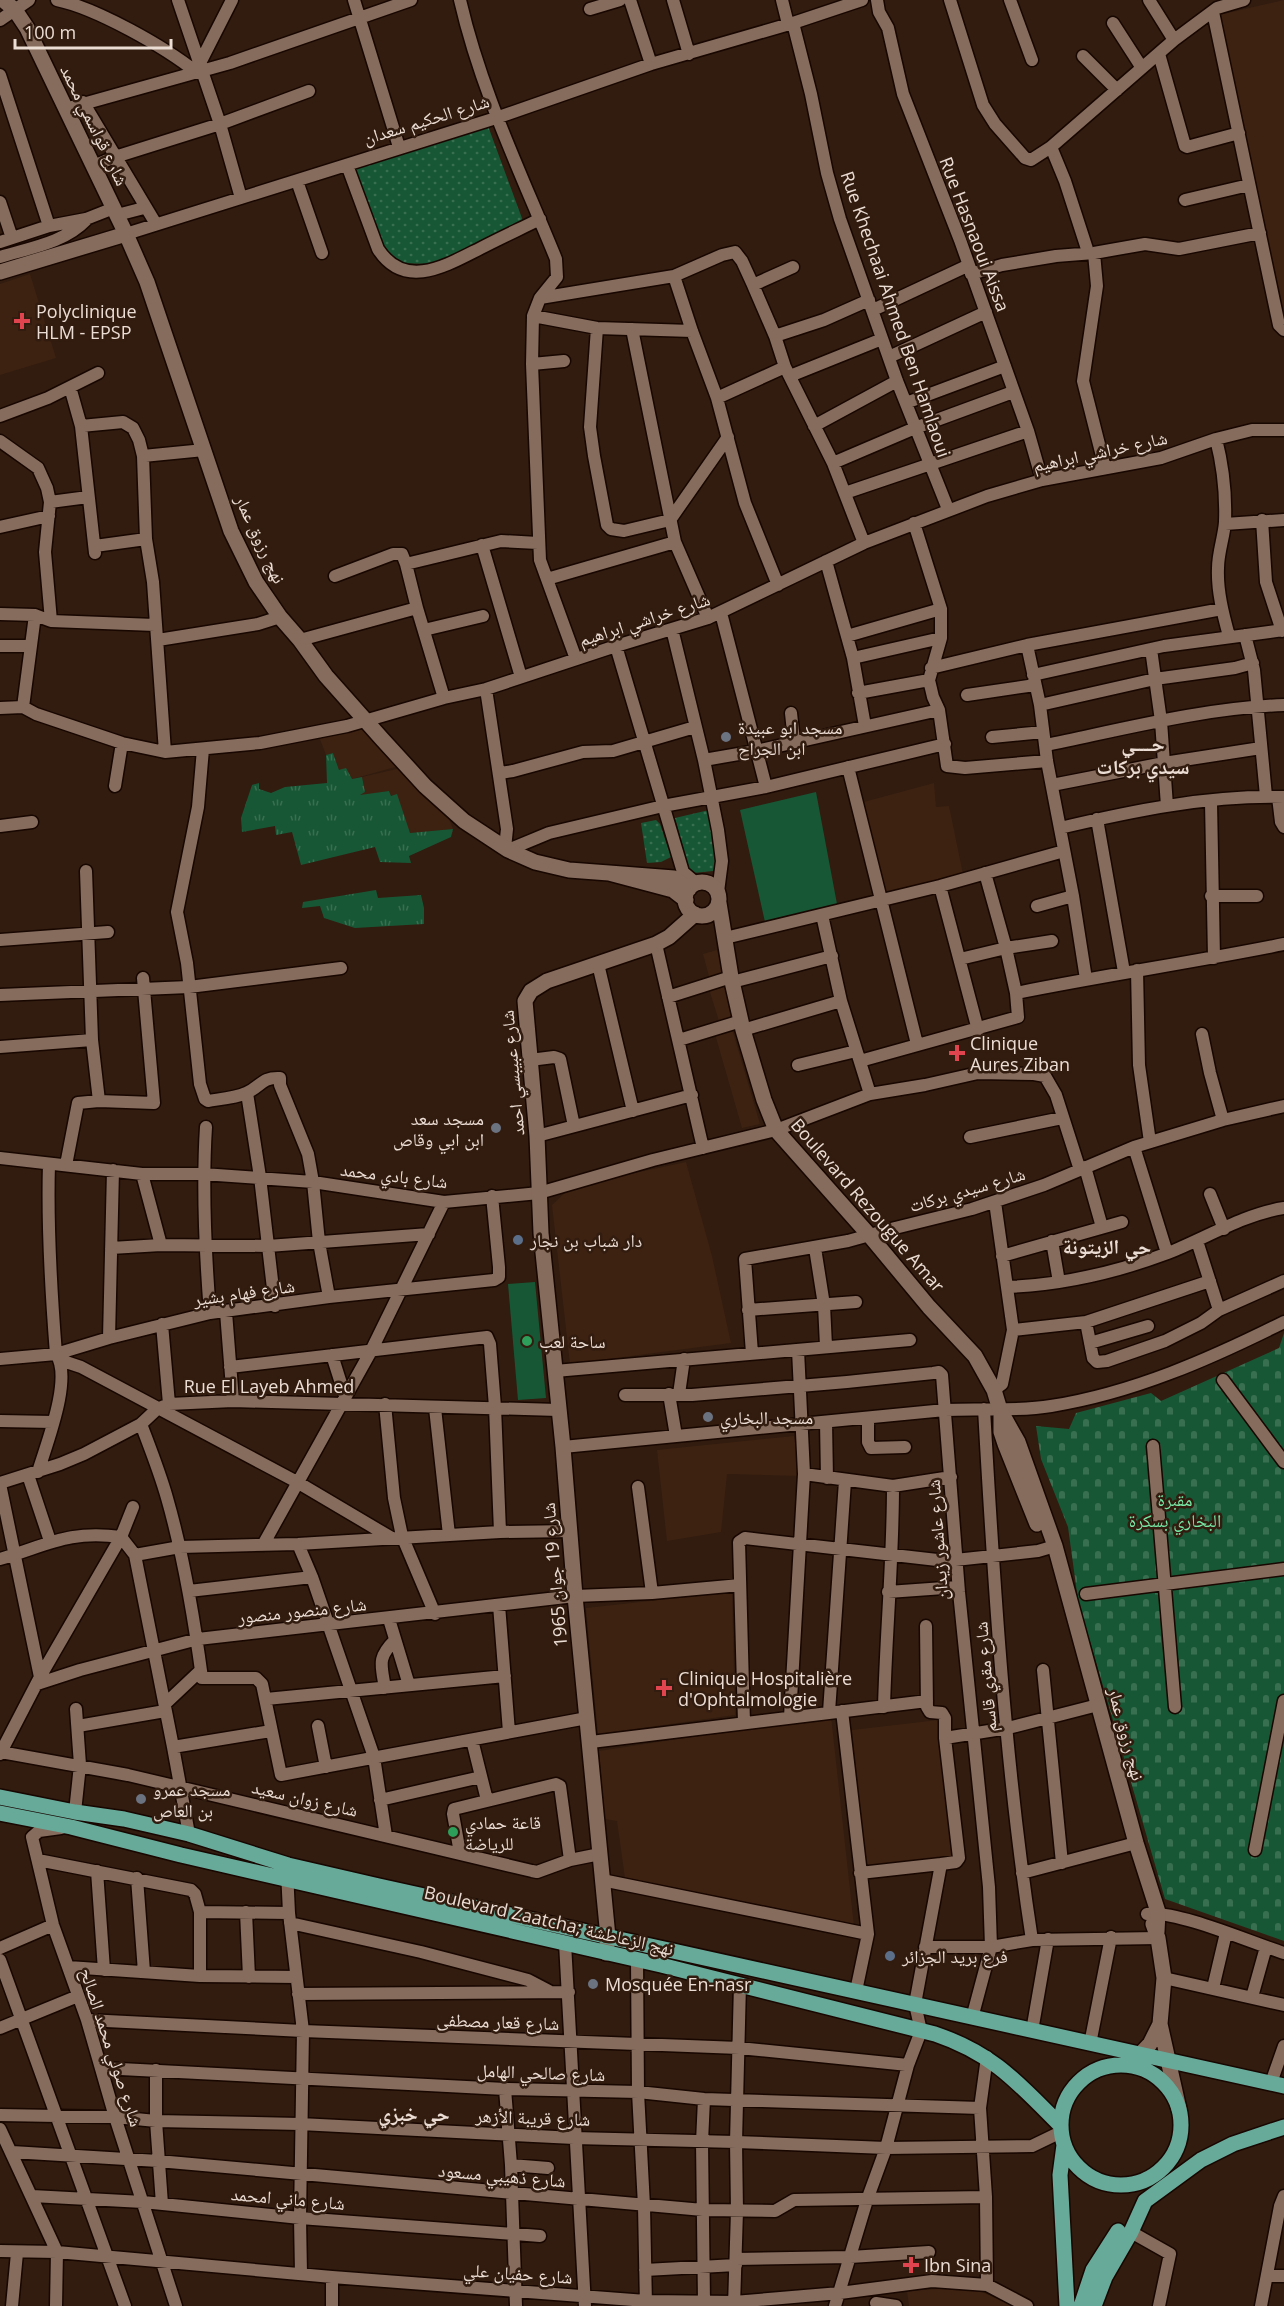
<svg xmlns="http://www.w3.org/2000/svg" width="1284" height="2306" font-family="'Open Sans','Noto Naskh Arabic',sans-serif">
	<defs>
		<pattern id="grass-tufts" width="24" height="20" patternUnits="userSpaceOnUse" patternTransform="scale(1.5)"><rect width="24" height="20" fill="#175735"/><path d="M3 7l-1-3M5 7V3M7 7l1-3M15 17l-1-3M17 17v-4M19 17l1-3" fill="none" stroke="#396f51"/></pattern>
		<pattern id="cemetery-stones" width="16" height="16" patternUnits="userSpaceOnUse" patternTransform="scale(1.5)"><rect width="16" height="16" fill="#175735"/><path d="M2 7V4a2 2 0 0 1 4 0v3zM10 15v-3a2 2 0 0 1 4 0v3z" fill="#396f51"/></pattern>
		<pattern id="park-dots" width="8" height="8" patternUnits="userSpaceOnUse" patternTransform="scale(1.5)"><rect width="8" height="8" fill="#175735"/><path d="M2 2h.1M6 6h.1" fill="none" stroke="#396f51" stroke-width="1.8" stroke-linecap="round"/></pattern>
	</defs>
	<rect width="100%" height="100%" fill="#311c0f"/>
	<path fill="#3d2211" d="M1284 0V321L1219 15Z
		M30 274 56 358 0 375V284Z
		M362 725 399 766 352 779 339 770 333 753 326 755 318 734Z
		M401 768 445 809 453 829 410 833 389 791 358 796 365 792 362 777Z
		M934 783 936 807 949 806 963 874 882 893 860 803Z
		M717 950 724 977 710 980 703 954Z
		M727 984 735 1018 719 1021 709 989Z
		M732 1029 760 1124 742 1128 715 1034Z
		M686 1162 712 1256 731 1343 570 1364 552 1205 566 1192 621 1176Z
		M794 1436 800 1476 727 1474 721 1532 667 1541 657 1450Z
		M732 1592 735 1715 598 1734 586 1608Z
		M831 1716 854 1926 625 1878 617 1821 605 1819 599 1751Z
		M938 1720 954 1859 866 1869 852 1730Z
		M971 2287 1013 2306H909L907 2291Z"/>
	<path fill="url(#grass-tufts)" d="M333 753 339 770 346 768 352 779 362 777 365 792 360 795 389 791 391 796 397 794 410 833 453 829 451 837 409 856 411 863 380 862 375 847 301 865 292 832 276 835 275 826 242 832 241 818 252 785 259 783V789L271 793 285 787 327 783 326 755Z
		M376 890 378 898 421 895 424 908V924L355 928 324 918 320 906 302 908 303 902Z"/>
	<path fill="url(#cemetery-stones)" d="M1284 1333V1941L1165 1899 1078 1600 1068 1527 1041 1459 1036 1426 1069 1429 1076 1413 1151 1393 1161 1401 1279 1348Z"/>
	<path fill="url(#park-dots)" d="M488 126 523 221 438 264 395 263 383 254 353 168Z
		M709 810 718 864 713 871 693 873 689 868 675 818Z
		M656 820 660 824 671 857 661 862 647 863 641 823Z"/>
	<path fill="#175735" d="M816 792 837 904 765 922 740 810Z
		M535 1282 546 1398 518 1400 508 1284Z"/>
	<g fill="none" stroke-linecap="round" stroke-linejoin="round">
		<g stroke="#180600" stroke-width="15">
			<path id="street" d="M57 0C96 8 165 47 196 72
				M178 0 220 124 241 198
				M354 0 399 147
				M460 0C481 91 521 173 556 259L557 277 540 298 533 316 532 364 540 560 576 659
				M630 0 651 64
				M673 0 689 54
				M782 0 788 24
				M877 0 879 12 888 28 903 94 960 240 1028 431 1042 480
				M950 0 983 105 995 124 1025 158 1031 160 1051 147 1174 40 1217 8 1244 0
				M1010 0 1032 60
				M1149 0 1174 40
				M590 9 620 0
				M1213 12 1279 325 1284 330
				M0 20 29 0
				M793 23 811 94 827 173 840 219 897 381 948 509
				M1113 23 1142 68
				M1159 54 1185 146 1187 147 1239 133
				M1083 56 1117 90
				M200 63 232 0
				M0 75 49 226
				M83 102 156 224
				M65 109 230 63 411 0
				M1051 147 1065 181 1088 252
				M347 165 378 249C405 291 447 265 481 248 500 238 520 229 540 219
				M93 166 115 157 220 124 309 91
				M297 181 322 253
				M1185 200 1249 185
				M0 202 12 238
				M117 215 144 208
				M126 234 496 118 651 64 793 23 862 0
				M0 242 49 226 86 219 114 208
				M1094 253 1097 286 1083 381 1105 468
				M0 257C29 248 64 243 86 220
				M793 267 753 285 775 336 785 367 833 463 864 543
				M971 274 1002 265 1056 256 1094 253 1145 244 1179 249 1260 233
				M674 276 722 255 735 252 742 261 753 285
				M540 298 674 276 692 331 717 398 785 367
				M873 310 967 266
				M533 316 597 328 692 331
				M597 328 590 427 594 456 607 525 611 529 624 531 670 520 728 437
				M632 329 675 542 708 618
				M775 336 824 320 869 300
				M889 357 986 312
				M532 364 564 361
				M790 376 882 339
				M70 387 81 426 123 422 133 428 139 440 143 456 146 539 153 582 165 752
				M717 398 745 503 778 585
				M906 403 1005 366
				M0 416 48 398 98 373
				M81 426 95 553
				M814 426 897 381
				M1216 439C1223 466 1226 494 1225 522 1224 537 1218 552 1218 568 1217 591 1223 614 1229 636
				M0 441 38 468 47 488 50 502 45 552 51 621
				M143 456 204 450
				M833 463 915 428 1013 392
				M845 493 1028 431
				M50 502 88 497
				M1262 520 1266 582 1282 631
				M914 523 941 609V638L929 680 933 697 939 710 947 766 965 768 1047 761
				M1225 524 1284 520
				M0 527 49 516
				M482 545 521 677
				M95 546 146 539
				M826 561 853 658 865 726
				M406 564 501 541 538 543
				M335 576 393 554H402L406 564 417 608
				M547 579 675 542
				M721 613 766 787
				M0 614 35 615 51 621 155 625
				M672 629 704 760 718 830 722 861 718 892
				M424 630 483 616
				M1245 635 1254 670 1266 796
				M847 636 941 609
				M158 640 258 624 280 617
				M300 640 417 608 444 698
				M1027 645 1040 705 1047 761 1073 896 1086 979
				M0 646H30
				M616 646 683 872 696 883
				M1151 649 1161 721 1167 806
				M853 658 941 638
				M931 668 1027 645 1222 609
				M1033 675 1164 646 1284 630
				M486 689 507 829 505 848
				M858 693 929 680
				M967 695 1035 685
				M1040 705 1155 679 1235 668 1253 663
				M23 707 35 615
				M0 708 23 707 36 714 122 743 165 752 260 743 347 726 444 698 486 689 616 646 708 618 864 543 987 496 1042 480 1161 458 1216 439 1252 430H1284
				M791 713 794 741
				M992 737 1043 732
				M1046 745C1124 729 1204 708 1284 705
				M203 749 198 807 177 912 187 963 200 1084 205 1099 208 1101C220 1099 235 1098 246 1093 261 1087 261 1077 280 1078V1085L308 1154 313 1182 319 1242 329 1297
				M704 760 756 751 939 710
				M848 767 917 1044
				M500 773 513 771 583 752 613 751 695 727
				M1052 785 1164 763 1261 748
				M115 786 122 743
				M1278 797 1281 822 1284 827
				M1211 802 1214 958
				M1097 819 1124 972
				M0 826 32 822
				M1060 828C1132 811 1209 795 1284 797
				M508 850 549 833 663 806 766 787 945 744
				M86 871 92 1040 99 1101
				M940 886 978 1030
				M1211 896H1257
				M1037 906 1073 896
				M822 915 841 1001 870 1094
				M725 938 940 886 1064 851
				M0 940 108 932
				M656 944 703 1148
				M960 959 1006 948 1052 941
				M598 964 633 1111
				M1137 970 1139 1065 1150 1142
				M732 982 832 956
				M1016 993C1105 975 1195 962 1284 944
				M0 995 189 987 341 968
				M668 997 731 977
				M743 1030 841 1001
				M1202 1034 1210 1073 1223 1120
				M679 1040 741 1021
				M0 1047 92 1040
				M530 1060 554 1057 560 1059 574 1126
				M860 1061 1018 1017 1016 993 1006 948 985 873
				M798 1065 856 1051
				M247 1093 260 1177 275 1306
				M206 1127C202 1189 205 1250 210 1313
				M537 1136 692 1095
				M970 1137 1062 1118
				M1134 1147 1167 1253
				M0 1158 142 1174H203L313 1182 444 1202 539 1193 653 1160 776 1130 870 1094 925 1085 978 1073 1034 1074 1045 1076 1056 1095 1080 1170
				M66 1165 78 1103 99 1101 154 1103 143 978
				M1085 1167 1102 1227
				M142 1174 161 1245
				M1210 1194 1224 1229
				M1052 1241 1059 1282
				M1197 1241 1219 1310
				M111 1248 161 1245 268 1246 429 1234
				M815 1248 824 1305 826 1346
				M1002 1256 1122 1222
				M1007 1287C1061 1285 1117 1272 1168 1253 1206 1238 1244 1214 1284 1208
				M748 1310 856 1302
				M226 1312 233 1401
				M1086 1322 1093 1358 1097 1362 1107 1361 1165 1341 1201 1323 1219 1310 1284 1281
				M162 1324 169 1404
				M1013 1330 1086 1322 1210 1281
				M109 1338 113 1170
				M1090 1343 1148 1326
				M752 1353 745 1259 848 1241 895 1228 972 1209 1044 1185 1134 1147 1223 1120 1284 1106
				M332 1355 345 1396
				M0 1359 56 1354 109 1338 210 1313 329 1297 494 1280 499 1277V1267L492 1196
				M60 1360 81 1367 297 1482 390 1537
				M230 1367 487 1337 490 1344 495 1407 500 1532
				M555 1371 910 1340
				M1223 1380 1284 1462
				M994 1390 1002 1384 1013 1330 995 1202
				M669 1394 676 1436
				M679 1394 684 1359
				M625 1395H692L847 1382 933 1373 939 1372 942 1375 959 1592 989 1887 991 1947 972 2018
				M385 1404 394 1498 402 1536 435 1614
				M435 1408 449 1535
				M984 1409C994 1586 1005 1765 1032 1940
				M868 1419V1442L871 1448 905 1447
				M0 1421 53 1422
				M826 1422 827 1478
				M141 1424C150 1448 160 1473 167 1498 184 1557 194 1618 202 1678H256L262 1684 281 1775 587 1718
				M1153 1446 1175 1707
				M563 1447 945 1410C980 1408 1016 1412 1051 1406 1133 1393 1210 1359 1284 1322
				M38 1472C46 1445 73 1378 56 1354 51 1291 47 1228 49 1164
				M804 1474 893 1486 951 1477
				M28 1475 50 1541
				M0 1483 60 1464 84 1454 141 1424 157 1409 169 1404 233 1401 558 1410
				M0 1484 40 1677
				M638 1487 652 1593
				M298 1544 312 1577 374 1757 386 1836
				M263 1545 371 1351 444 1202
				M135 1555 180 1547 298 1544 500 1532 571 1531
				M0 1559C48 1545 68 1530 121 1537L135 1555 173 1747 189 1834
				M189 1591 312 1577
				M888 1592 958 1587
				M1086 1594 1284 1569
				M499 1605 509 1732
				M389 1619 409 1685
				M1043 1670 1062 1863
				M37 1684 80 1670 198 1639 575 1596 652 1593 740 1585
				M385 1688C381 1664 377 1658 395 1640
				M266 1699 505 1676
				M165 1704 201 1670
				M884 1707C886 1633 893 1560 893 1486
				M842 1711 868 1934 856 1991
				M829 1712 845 1481
				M790 1717 804 1474 798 1350
				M744 1723 739 1542 745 1538 946 1561 1038 1551 1055 1546
				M78 1726 165 1711
				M318 1726 326 1767
				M945 1738 1008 1728 1098 1705
				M472 1740 487 1800
				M591 1742 927 1701
				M173 1747 271 1731
				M0 1752 128 1775 532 1871 537 1872 570 1860 600 1854
				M0 1754 40 1677 121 1537 133 1507
				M380 1800 481 1777
				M75 1812 80 1765 76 1709
				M61 1828 39 1831 32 1837 53 1925 87 2020 115 2117 176 2306
				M1255 1850 1284 1701
				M460 1853 453 1814 454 1809 556 1784 560 1786 570 1860
				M38 1860 191 1890 195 1894 200 1912V1976
				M97 1871 104 1970
				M287 1871 289 1913 303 2031 300 2218 301 2274
				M860 1873 941 1864
				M1022 1873 1136 1843
				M137 1878 144 1972
				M602 1880 868 1934
				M200 1912 289 1913
				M246 1912 249 1977
				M1147 1914C1177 1910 1252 1943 1284 1953
				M290 1923 421 1952 528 1980 549 1991
				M565 1943 585 2306
				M925 1947H991L1032 1940 1158 1938
				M0 1948 53 1925
				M0 1960 125 2306
				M637 1960 638 2092 644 2206 646 2306
				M68 1967 200 1976 296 1977
				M1164 1978 1284 2005
				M1213 1988 1226 1933
				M298 1994 569 1992
				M1252 1997 1266 1947
				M87 2020 303 2031 739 2048 908 2065
				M0 2028 78 1996
				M1032 2031 1048 1939
				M1090 2044 1111 1937
				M101 2068 505 2089 638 2092 704 2099 980 2108
				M156 2070V2121L162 2204
				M1271 2083 1284 2046
				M505 2089 511 2165 516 2306
				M0 2115 115 2117 156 2121 300 2124 574 2138 736 2142 886 2148 1032 2146 1061 2132
				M0 2129 57 2252 56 2306
				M12 2152 158 2161 703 2210 775 2211 794 2200 986 2197
				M511 2165 548 2168
				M32 2196 143 2202 300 2218 540 2236
				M1131 2232 1170 2254 1159 2306
				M0 2251 57 2252 332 2277 646 2301 734 2302 840 2293 932 2281 987 2285 1027 2306
				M736 2259 850 2257 929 2252
				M645 2270 736 2265
				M1268 2276H1284
				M987 2285 986 2197 980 2108 987 2057
				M704 2302 702 2142 704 2099
				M876 2303 896 2306
				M12 2306 17 2253
				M332 2306V2277
				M734 2306 737 2211 736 2142 740 1984
				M835 2306 867 2200 886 2148 908 2065 921 2031 915 2004 941 1864 956 1862 959 1858 945 1738V1718L942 1713 930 1712 927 1707 926 1626
				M1261 2306 1280 2206 1284 2196"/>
		</g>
		<g stroke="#180600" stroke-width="18">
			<path id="secondary" d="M3 0 15 10 27 28 126 234 147 282 231 531 256 582 280 617 300 640 326 676 382 739 425 786 464 821 508 850 535 862 569 870 609 873
				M0 272 126 234
				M685 899a17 17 0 1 1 34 0a17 17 0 1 1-34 0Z
				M686 900 673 890 609 873 674 878 689 889
				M719 903 731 977 743 1030 764 1100 776 1130 870 1236 929 1307 975 1356 994 1390 1000 1410 1018 1442 1055 1546 1136 1843 1158 1912 1157 1932
				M1001 1416V1432L1005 1444 1037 1524
				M1153 1924 1158 1938 1164 1978 1160 2024 1179 2109
				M606 1953 608 1937 575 1596 563 1447 541 1233 537 1136 525 1001 531 991 547 981 656 944 669 937 695 914
				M1130 2065 1150 2044 1160 2024"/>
		</g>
		<g stroke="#180600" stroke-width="18">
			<path id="primary" d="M0 1797 75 1812 124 1819 189 1834 288 1865 379 1886 1284 2086
				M0 1813 71 1827 181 1855 661 1965 935 2034C994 2054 1018 2083 1061 2126
				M1061 2125a60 60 0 1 1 120 0a60 60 0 1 1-120 0Z
				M1064 2145 1060 2175 1067 2306
				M1081 2306 1093 2270 1118 2231
				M1094 2306 1105 2277 1131 2232 1145 2201 1201 2160 1233 2144 1284 2127"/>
		</g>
		<use href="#street" stroke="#856c5d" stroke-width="12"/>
		<use href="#secondary" stroke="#856c5d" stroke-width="15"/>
		<use href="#primary" stroke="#67aa9a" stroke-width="15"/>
	</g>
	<g fill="#e0444e" stroke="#311c0f" stroke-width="2">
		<path d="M19 312h6v6h6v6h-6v6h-6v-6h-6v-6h6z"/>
		<path d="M954 1044h6v6h6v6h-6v6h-6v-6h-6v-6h6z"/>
		<path d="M661 1679h6v6h6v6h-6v6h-6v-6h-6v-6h6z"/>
		<path d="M908 2256h6v6h6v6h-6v6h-6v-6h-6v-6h6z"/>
	</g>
	<g fill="#6b7280" stroke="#311c0f" stroke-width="2">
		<circle cx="726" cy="737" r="6"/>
		<circle cx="496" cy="1128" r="6"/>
		<circle cx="708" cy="1417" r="6"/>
		<circle cx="141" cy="1799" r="6"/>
		<circle cx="593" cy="1984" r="6"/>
	</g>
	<g fill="#5c6f8a" stroke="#311c0f" stroke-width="2">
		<circle cx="518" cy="1240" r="6"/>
		<circle cx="890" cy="1956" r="6"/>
	</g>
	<g fill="#2e9e5b" stroke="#311c0f" stroke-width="2">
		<circle cx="527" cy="1341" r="6"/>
		<circle cx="453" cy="1832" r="6"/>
	</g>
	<g text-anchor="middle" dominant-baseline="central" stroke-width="5" stroke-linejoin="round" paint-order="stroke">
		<g font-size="18" fill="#ecddd4" stroke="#311c0f">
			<text transform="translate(426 119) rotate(-17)">شارع الحكيم سعدان</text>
			<text transform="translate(95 125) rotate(64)">شارع قواسمي محمد</text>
			<text transform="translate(975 234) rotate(69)">Rue Hasnaoui Aissa</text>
			<text transform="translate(896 314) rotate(71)">Rue Khechaai Ahmed Ben Hamlaoui</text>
			<text transform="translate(1100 451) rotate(-12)">شارع خراشي ابراهيم</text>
			<text transform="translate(261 539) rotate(65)">نهج رزوق عمار</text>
			<text transform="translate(644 619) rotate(-18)">شارع خراشي ابراهيم</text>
			<text transform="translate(512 1073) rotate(-95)">شارع عبيبسي احمد</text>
			<text transform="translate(394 1175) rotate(7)">شارع بادي محمد</text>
			<text transform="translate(967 1189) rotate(-16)">شارع سيدي بركات</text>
			<text transform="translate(868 1205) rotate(49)">Boulevard Rezougue Amar</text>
			<text transform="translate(244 1292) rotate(-8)">شارع فهام بشير</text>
			<text x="269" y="1386">Rue El Layeb Ahmed</text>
			<text transform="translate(937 1540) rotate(-94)">شارع عاشور زيدان</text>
			<text transform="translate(554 1575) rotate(-95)">شارع 19 جوان 1965</text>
			<text transform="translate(302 1610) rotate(-6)">شارع منصور منصور</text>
			<text transform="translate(985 1677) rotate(-95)">شارع مقري قاسم</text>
			<text transform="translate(1127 1734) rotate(75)">نهج رزوق عمار</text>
			<text transform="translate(305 1798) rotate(13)">شارع زوان سعيد</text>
			<text transform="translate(549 1920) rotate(13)">Boulevard Zaatcha; نهج الزعاطشة</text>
			<text transform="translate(498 2021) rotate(2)">شارع قعار مصطفى</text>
			<text transform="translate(112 2047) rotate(72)">شارع صولي محمد الصالح</text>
			<text transform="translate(541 2072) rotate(2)">شارع صالحي الهامل</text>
			<text transform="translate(533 2117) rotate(2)">شارع قريبة الأزهر</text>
			<text transform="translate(502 2175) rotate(5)">شارع ذهيبي مسعود</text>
			<text transform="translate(288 2198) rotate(5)">شارع ماني امحمد</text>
			<text transform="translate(518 2273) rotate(4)">شارع حفيان علي</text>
		</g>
		<g font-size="18" fill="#ecddd4" stroke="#311c0f" text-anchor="start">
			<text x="36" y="311">Polyclinique<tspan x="36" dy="21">HLM - EPSP</tspan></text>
			<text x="738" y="727">مسجد ابو عبيدة<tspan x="738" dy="21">ابن الجراح</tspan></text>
			<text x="970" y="1043">Clinique<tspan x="970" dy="21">Aures Ziban</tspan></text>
			<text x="484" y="1118" text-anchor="end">مسجد سعد<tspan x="484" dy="21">ابن ابي وقاص</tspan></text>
			<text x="530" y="1240">دار شباب بن نجار</text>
			<text x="539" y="1341">ساحة لعب</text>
			<text x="720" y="1417">مسجد البخاري</text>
			<text x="678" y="1678">Clinique Hospitalière<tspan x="678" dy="21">d'Ophtalmologie</tspan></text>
			<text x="153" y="1789">مسجد عمرو<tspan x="153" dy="21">بن العاص</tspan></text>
			<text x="465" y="1822">قاعة حمادي<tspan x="465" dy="21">للرياضة</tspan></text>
			<text x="902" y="1956">فرع بريد الجزائر</text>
			<text x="605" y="1984">Mosquée En-nasr</text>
			<text x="924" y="2265">Ibn Sina</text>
		</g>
		<g font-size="18" fill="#76e8a5" stroke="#311c0f">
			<text x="1175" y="1499">مقبرة<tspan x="1175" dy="21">البخاري بسكرة</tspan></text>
		</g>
		<g font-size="20" font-weight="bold" fill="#ecddd4" stroke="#311c0f">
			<text x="1143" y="743">حــــي<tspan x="1143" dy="23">سيدي بركات</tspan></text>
			<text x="1107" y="1246">حي الزيتونة</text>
			<text x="414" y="2113">حي خبزي</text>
		</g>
	</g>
	<path d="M15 39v9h156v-9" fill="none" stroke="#ecddd4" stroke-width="3"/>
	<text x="24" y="39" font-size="18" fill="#ecddd4" stroke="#311c0f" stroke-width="4.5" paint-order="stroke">100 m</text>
</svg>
